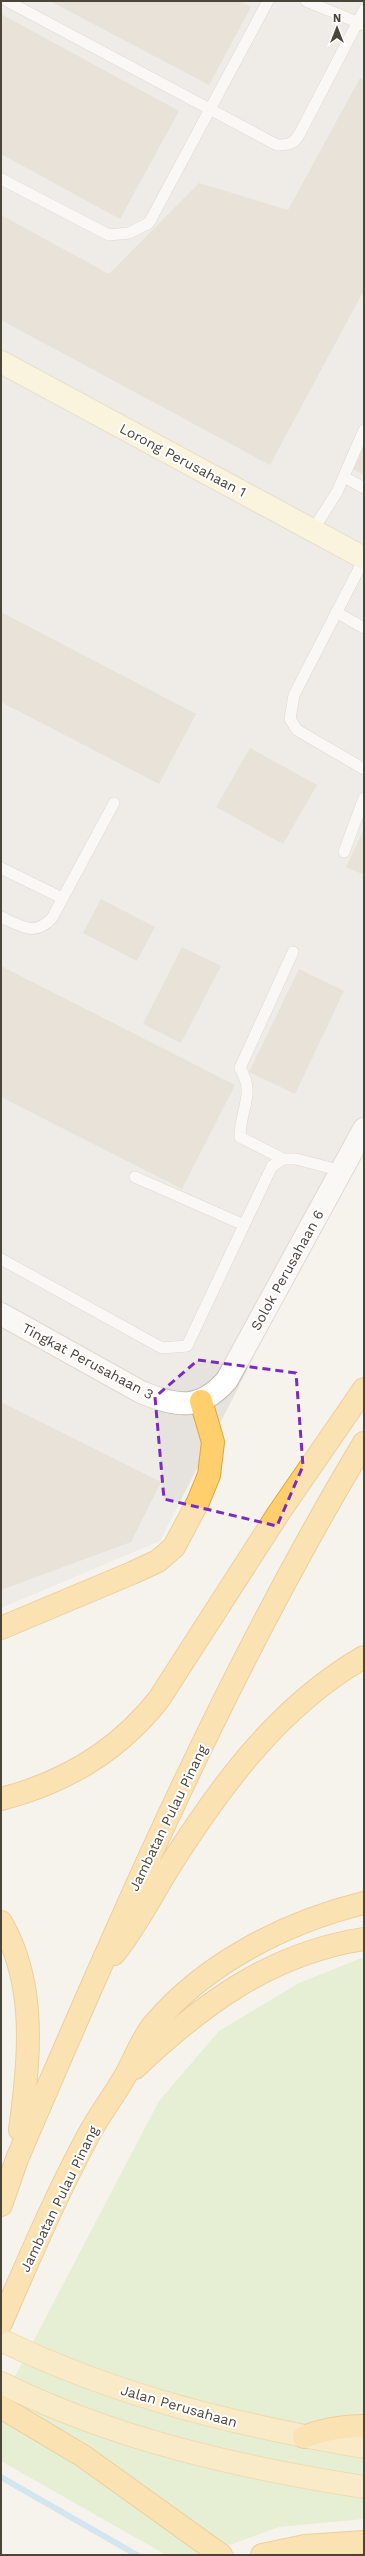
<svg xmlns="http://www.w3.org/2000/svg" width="365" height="2556" font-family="'Work Sans',sans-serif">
	<rect width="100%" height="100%" fill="#f6f3ec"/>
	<path fill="#e6e2dd" d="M1 1H364V1141L160 1541 1 1608Z"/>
	<path fill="#d2eab5" d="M364 1957V2519L279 2527 202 2555H166L1 2461V2403L159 2101 219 2031 299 1983Z"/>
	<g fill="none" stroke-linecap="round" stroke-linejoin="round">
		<path stroke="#a9d4f2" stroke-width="6" d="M1 2477 137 2555"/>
	</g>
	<path fill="#d8cfc1" d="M50 1H240L251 7 209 85Z
		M1 14 179 111 120 219 1 154Z
		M360 78 364 80V290L270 465 1 320V215L109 274 199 183 288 210Z
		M364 445V475L351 468Z
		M1 612 196 714 159 784 1 702Z
		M250 748 317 785 283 844 216 807Z
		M364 829V875L346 867Z
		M101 899 155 927 137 961 83 933Z
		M182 947 221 966 181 1043 143 1024Z
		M1 966 235 1085 182 1189 1 1097Z
		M299 969 344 991 295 1094 249 1072Z
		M1 1402 161 1482 131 1542 1 1590Z"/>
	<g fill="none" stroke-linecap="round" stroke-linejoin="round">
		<g stroke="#c2bbae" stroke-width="12">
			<path id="lane" d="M7 1 277 145C290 145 294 144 300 133L364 10
				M306 1 364 25
				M1 179 109 235 129 233 149 223 268 1
				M344 477 364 488
				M313 530 337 492 364 430
				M364 559 294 695 290 719 297 730 364 769
				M336 612 364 628
				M344 852 364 798
				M1 868 62 898
				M1 917C22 926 34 937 52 918L114 803
				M283 1159 240 1137C240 1109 256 1094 240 1068L293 952
				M135 1177 244 1225
				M1 1259 162 1348 187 1346 272 1166 283 1159H296L342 1171"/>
		</g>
		<g stroke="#c2bbae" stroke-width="24">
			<path id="street" d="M1 1314 141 1392C177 1407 200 1411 227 1380L364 1129"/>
		</g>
		<g stroke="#d6c79b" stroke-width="24">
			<path id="secondary" d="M1 362 364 558"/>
		</g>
		<g stroke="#e6c16a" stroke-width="24">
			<path id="primary" d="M1 2340C118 2397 237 2425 364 2447
				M1 2383C116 2440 238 2467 364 2487"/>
		</g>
		<g stroke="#e0a43c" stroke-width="24">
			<path id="highway" d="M1 1628 132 1573 158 1561 174 1547 198 1502 209 1475 213 1442 201 1401
				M1 1799C64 1783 119 1750 159 1699L278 1514 364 1389
				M1 1922C38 1986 29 2060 20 2130
				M114 1954C138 1924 153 1892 173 1861 224 1781 281 1705 364 1657
				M135 2068C201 2005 271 1953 364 1939
				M1 2205 17 2159C121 1916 227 1671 364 1443
				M1 2323C29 2259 56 2195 89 2134 100 2114 113 2097 124 2078 135 2059 141 2039 155 2023 207 1962 287 1922 364 1903
				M1 2407 83 2456 221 2555
				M304 2437C324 2429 342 2426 364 2426
				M262 2555 305 2546 364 2542"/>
		</g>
		<use href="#lane" stroke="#fff" stroke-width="11"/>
		<use href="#street" stroke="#fff" stroke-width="22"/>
		<use href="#secondary" stroke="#fff3cd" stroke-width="22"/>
		<use href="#primary" stroke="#ffe39c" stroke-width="22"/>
		<use href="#highway" stroke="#ffcf6e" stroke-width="22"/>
	</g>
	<path d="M0 0H365V2556H0ZM198 1360 296 1373 303 1466 277 1526 164 1499 155 1397Z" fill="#f6f3ec" fill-opacity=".55" fill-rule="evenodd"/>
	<path fill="none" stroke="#7b2cbf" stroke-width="3" stroke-dasharray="8 5" stroke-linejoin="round" d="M198 1360 296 1373 303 1466 277 1526 164 1499 155 1397Z"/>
	<g text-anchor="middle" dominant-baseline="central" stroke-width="4" stroke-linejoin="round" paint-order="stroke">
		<g font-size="14" fill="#4b4439" stroke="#fff">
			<text transform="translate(183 460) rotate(28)">Lorong Perusahaan 1</text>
			<text transform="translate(287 1270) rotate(-61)">Solok Perusahaan 6</text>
			<text transform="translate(88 1361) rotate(28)">Tingkat Perusahaan 3</text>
			<text transform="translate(168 1818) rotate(-64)">Jambatan Pulau Pinang</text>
			<text transform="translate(59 2199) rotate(-64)">Jambatan Pulau Pinang</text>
			<text transform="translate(179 2406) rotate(16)">Jalan Perusahaan</text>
		</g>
	</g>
	<rect width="365" height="2556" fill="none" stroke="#4b4439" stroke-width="4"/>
	<g transform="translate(337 28)" stroke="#ffffff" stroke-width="3" paint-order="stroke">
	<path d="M0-3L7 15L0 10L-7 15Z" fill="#4b4439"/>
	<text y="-6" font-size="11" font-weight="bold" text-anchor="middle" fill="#4b4439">N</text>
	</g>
</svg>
